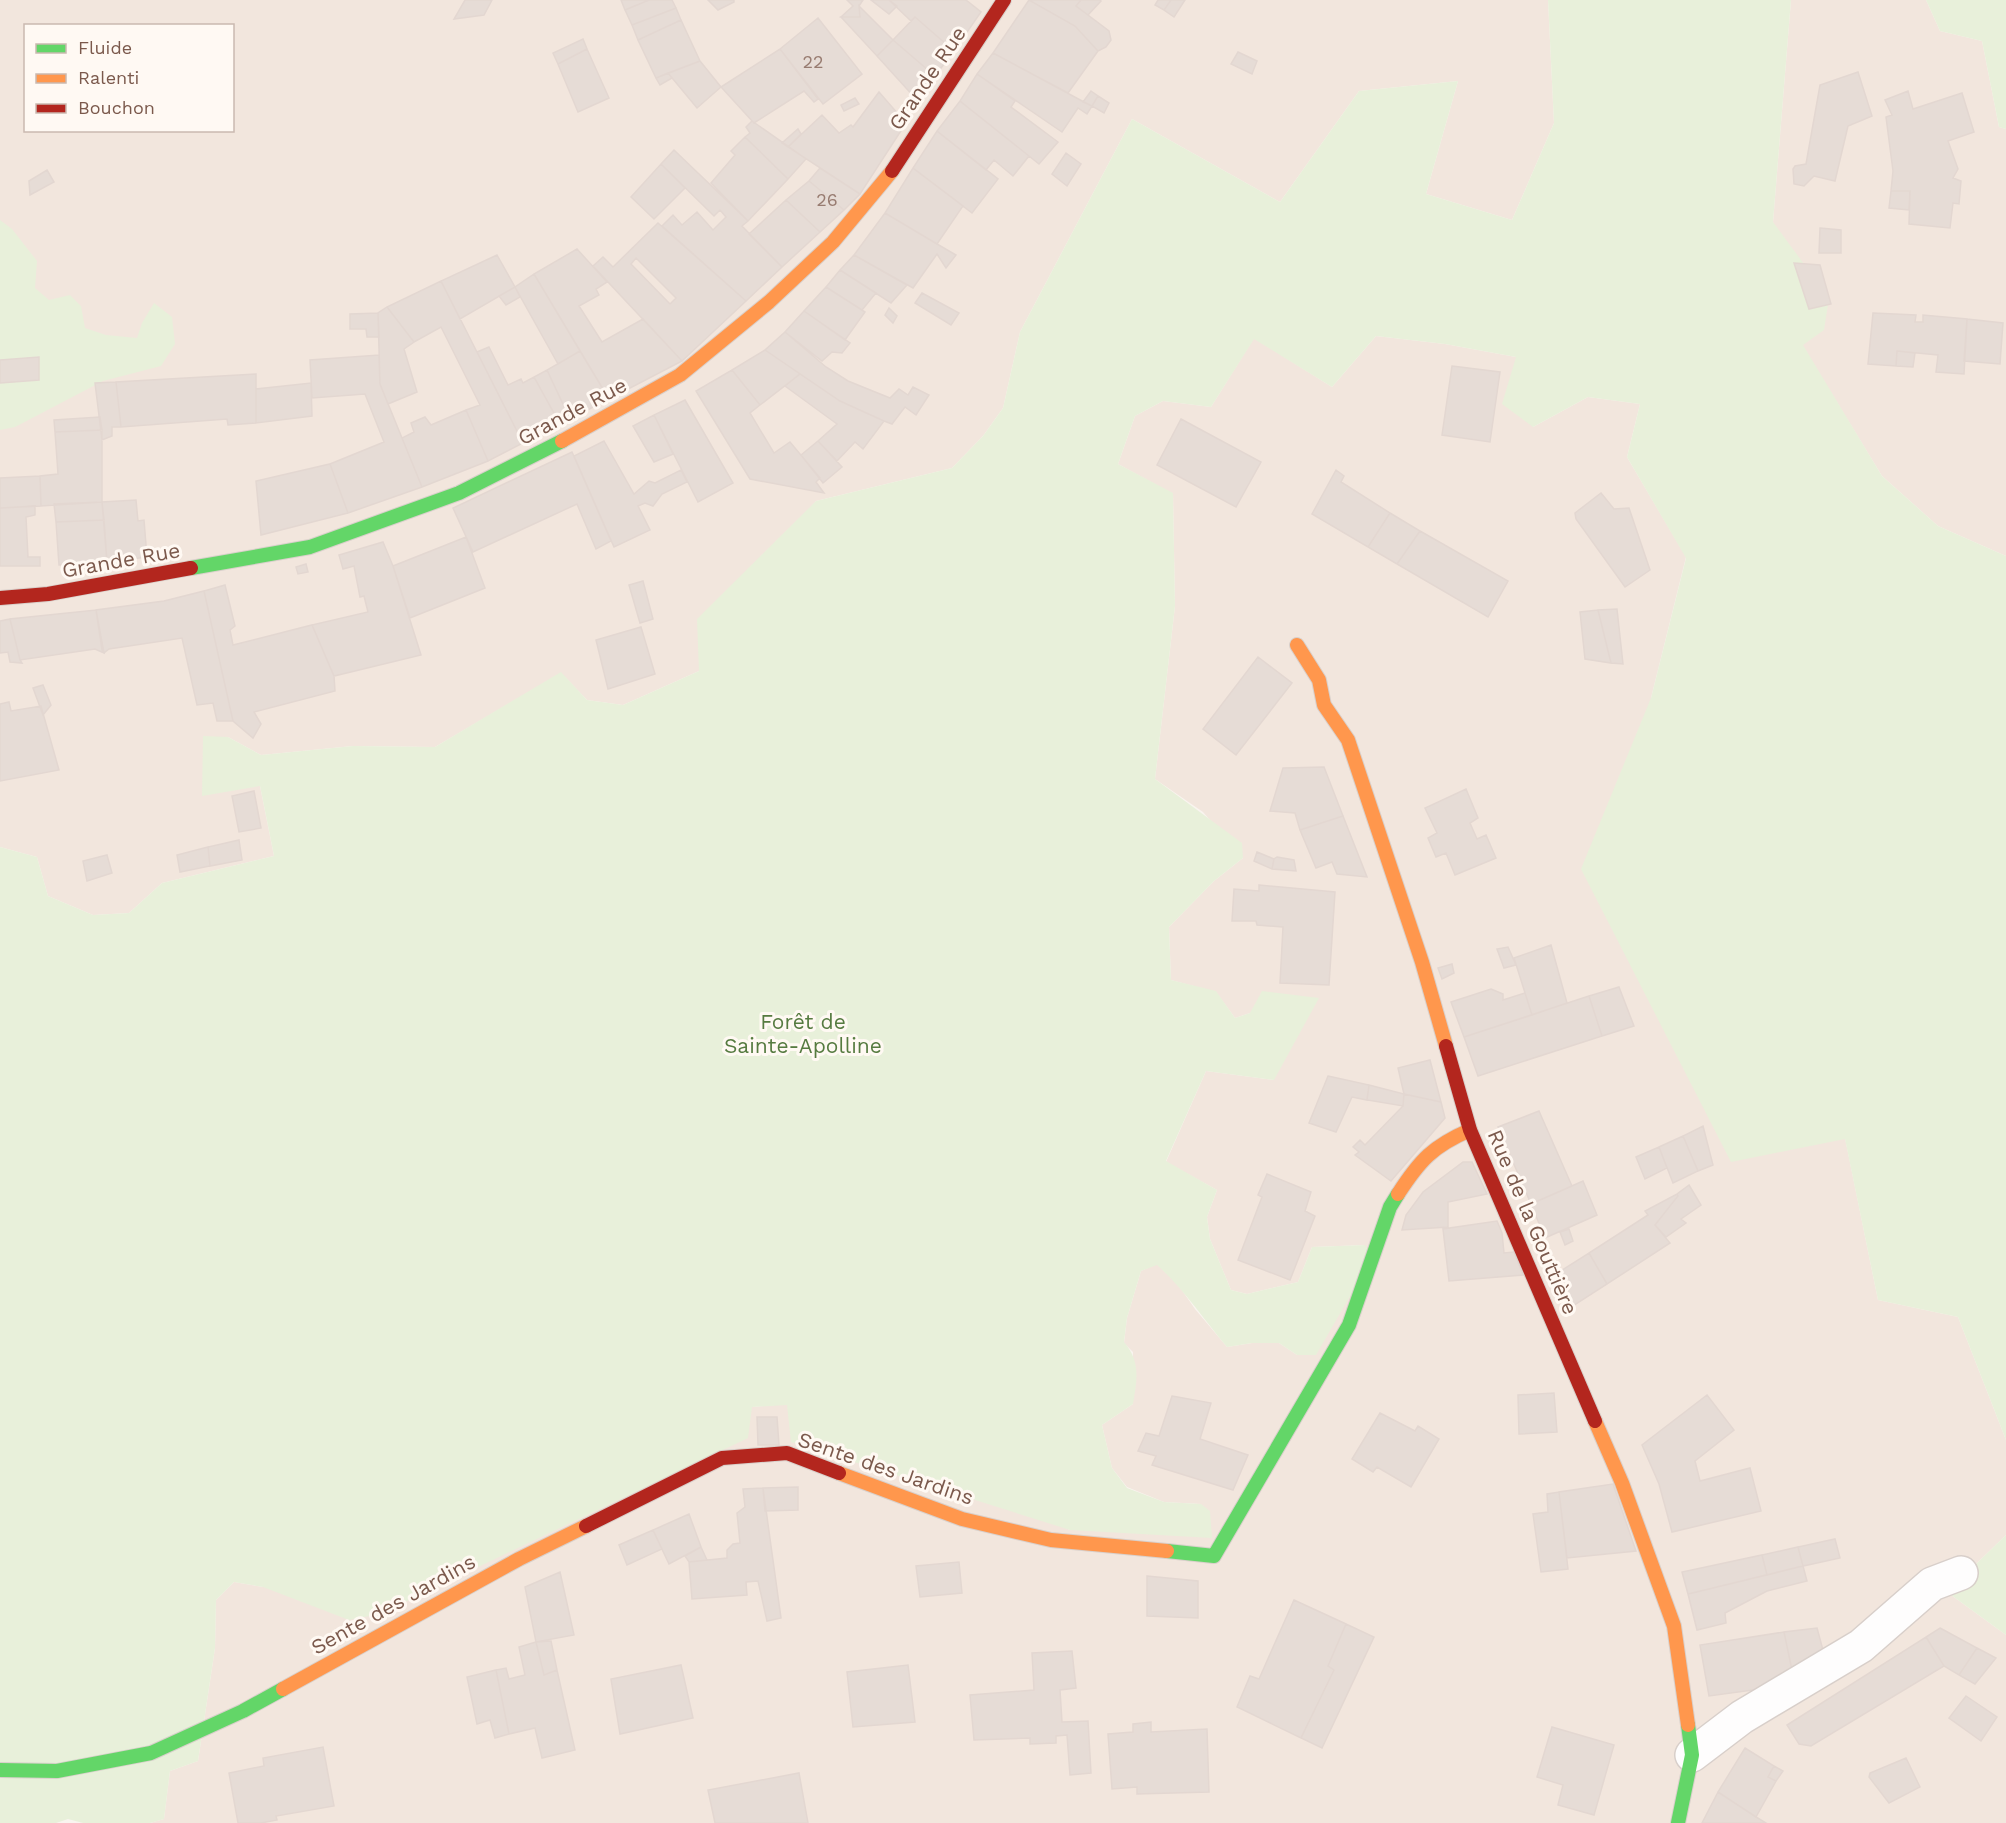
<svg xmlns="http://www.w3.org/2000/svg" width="2006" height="1823" font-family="'Work Sans',sans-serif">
	<rect width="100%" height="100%" fill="#f9f4ef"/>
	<path fill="#f2e6dd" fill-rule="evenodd" d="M0 0H1548L1554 123 1512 220 1426 194 1458 81 1359 91 1280 202 1132 119 1020 332 1003 408 983 436 952 468 816 501 699 671 623 705 587 700 561 673 435 747 353 746 261 755 228 737 260 786 274 856 162 883 129 913 93 915 48 896 37 857 0 847ZM26 26H232V130H26Z
		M1791 0H1926L1940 31 1982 41 1999 127 2006 129V556L1938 526 1882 476 1802 345 1773 222Z
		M1376 336 1445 344 1516 357 1533 427 1588 397 1640 404 1627 457 1686 557 1651 698 1845 1138 1878 1300 1958 1317 2006 1440V1535L1947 1592 2006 1635V1823H150L164 1819 170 1771 198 1761 215 1648 216 1600 234 1582 263 1587 751 1407 787 1404 1070 1530 1201 1504 1164 1502 1127 1487 1112 1468 1102 1425 1133 1404V1352L1124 1343 1127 1318 1141 1271 1157 1264 1177 1283 1195 1309 1227 1347 1252 1343H1279L1297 1355 1365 1245 1312 1247 1298 1282 1247 1294 1231 1290 1210 1239 1207 1217 1217 1190 1166 1162 1206 1071 1274 1080 1250 1013 1235 1018 1216 992 1171 980 1169 927 1214 881 1243 858 1203 812 1155 779 1175 606 1173 494 1118 464 1135 416 1163 401 1211 407 1254 338 1332 387Z"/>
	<path fill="#e8f0da" d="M1548 0H1791L1773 222 1829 298 1824 330 1803 345 1882 476 1938 526 2006 556V1440L1958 1317 1878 1300 1845 1139 1731 1162 1581 869 1651 698 1686 558 1627 457 1640 404 1588 397 1533 427 1502 404 1516 357 1445 344 1376 336 1332 387 1254 339 1211 407 1163 401 1135 416 1118 464 1173 493 1175 606 1155 779 1242 843 1243 858 1214 881 1169 927 1171 980 1216 991 1235 1018 1250 1013 1262 991 1319 998 1274 1080 1206 1071 1166 1161 1217 1190 1207 1217 1210 1239 1231 1290 1247 1294 1298 1282 1312 1247 1365 1245 1372 1258 1316 1355H1297L1279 1343H1252L1227 1347C1204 1320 1184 1289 1157 1265L1141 1271 1127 1318 1124 1342C1141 1362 1137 1380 1133 1404L1102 1425 1112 1468 1127 1488 1164 1502 1201 1504 1210 1511 1212 1538 1070 1530 791 1442 787 1405 752 1407 748 1438 380 1614 349 1620 263 1587 234 1582 216 1600 215 1648 198 1761 170 1771 164 1819 150 1823H83L68 1819 56 1823H0V847L37 857 48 896 93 915 129 913 162 883 274 856 260 786 202 796 203 736 228 737 261 755 353 746 435 747 561 672 587 700 623 705 699 671 697 619 816 501 952 468 983 436 1003 408 1020 332 1132 119 1280 202 1359 91 1458 81 1426 194 1512 220 1554 123Z
		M1926 0H2006V129L1999 127 1982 41 1940 31Z
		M0 220 12 229 37 261 35 288 49 300 70 295 81 306 85 328 106 335 137 338 142 323 154 303 172 317 175 344 161 366 103 381 15 427 0 430Z
		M2006 1535V1635L1947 1592Z"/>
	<path fill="#e6dcd6" stroke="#e3d7d1" stroke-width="1.5" fill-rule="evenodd" d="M465 0H492L484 15 454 19Z
		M621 0H649L625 10Z
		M649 0H672L676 8 632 25 625 10Z
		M708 0H734V2L718 10Z
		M847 0H863L859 6 860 17H841L853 6Z
		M871 0H889L897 6 889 14Z
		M889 0H966L981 12 954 51 915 17 911 21Z
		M1029 0H1081L1076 6 1109 31 1111 40 1106 47 1098 51 1075 26Z
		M1029 0 1075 26 1098 51 1068 93 993 53Z
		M1081 0H1100L1101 1 1088 15 1076 6Z
		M1158 0H1171L1164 10 1155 5Z
		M1171 0H1185L1174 17 1164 10Z
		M859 6 893 40 877 56 841 17H860Z
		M676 8 681 20 638 40 632 25Z
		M915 17 954 51 935 76 893 40Z
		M818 18 862 74 823 104 780 49Z
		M681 20 700 61 656 78 638 40Z
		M583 39 587 49 558 64 553 53Z
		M893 40 935 76 915 98 877 56Z
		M587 49 609 98 578 112 558 64Z
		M780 49 818 99 814 102 804 91 754 123 721 87Z
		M1238 52 1257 61 1252 74 1231 64Z
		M993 53 1084 102 1092 106 1087 114 1078 108 1062 132 977 74Z
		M700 61 721 87 697 108 668 73Z
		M1858 72 1872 116 1848 126 1835 181 1814 176 1804 186 1794 184 1793 169 1795 166 1806 164 1820 85Z
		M668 73 672 78 660 85 656 78Z
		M977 74 1015 101 1011 107 1058 142 1039 164 960 101Z
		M1091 91 1098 96 1092 106 1083 102Z
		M1908 91 1913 109 1962 93 1974 132 1948 141 1958 169 1953 178 1961 181 1959 204 1953 203 1950 228 1909 224 1910 191H1891L1893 171 1886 117 1892 115 1885 100Z
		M879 92 906 123 860 194 788 147 822 115 839 133 851 125 853 127Z
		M1098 96 1109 103 1104 113 1092 106Z
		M855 98 859 104 844 111 841 105Z
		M960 101 1029 156 1013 176 994 160 986 170 937 131Z
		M752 121 806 159 788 179 745 137 750 133 746 127Z
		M798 129 801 134 788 147 782 143Z
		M937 131 998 179 972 213 913 168Z
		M745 137 788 179 748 221 711 183 735 155 731 151Z
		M674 150 748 221 742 226 782 267 746 301 662 226 673 215 682 225 697 212 713 230 726 217 720 210 714 216 661 164Z
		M1066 153 1081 164 1067 186 1052 174Z
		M661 164 685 188 654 219 631 197Z
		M820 168 860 194 844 210 809 181Z
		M913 168 963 206 937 244 885 213Z
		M47 170 54 182 30 195 29 181Z
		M809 181 844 210 820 232 786 200Z
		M1891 191H1910L1909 210 1889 208Z
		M786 200 820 232 782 267 749 234Z
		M885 213 937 244 956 255 946 268 937 254 913 288 854 255Z
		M658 223 746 301 682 361 593 266 603 257 613 267ZM636 258 676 298 670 304 631 264Z
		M1820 228 1841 230V253H1819Z
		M577 249 607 282 596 289 599 295 579 306 602 342 643 319 682 361 609 399 534 274Z
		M497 255 515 287 460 319 441 281Z
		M854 255 907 285 891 303 840 270Z
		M1794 263 1820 265 1831 304 1809 309Z
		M840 270 876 293 862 310 826 287Z
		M534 274 580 351 558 364 515 287Z
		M441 281 523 443 488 461 466 410 480 405 441 327 414 342 387 307Z
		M515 287 520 297 506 305 499 296Z
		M826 287 865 312 845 340 804 311Z
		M922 293 959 313 951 325 915 303Z
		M387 307 414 342 404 349 417 392 388 404 380 384 378 313Z
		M889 308 897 316 893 323 885 315Z
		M804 311 850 343 842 353 832 352 822 361 785 332Z
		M378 313 379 337H367L366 329H350V314Z
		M1873 313 1916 315 1915 322H1923V315L1967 319 1964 374 1936 372 1938 355 1897 351 1896 366 1868 364Z
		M1967 319 2003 323 2000 364 1964 361Z
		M785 332 826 367 848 381 890 398 899 389 908 395 913 387 929 395 916 415 905 407 892 424 884 421 840 401 765 350Z
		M489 347 508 385 521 379 523 383 534 377 560 424 523 443 477 352Z
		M765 350 800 374 760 405 732 370Z
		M580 351 609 399 570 419 547 370Z
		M1897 351 1915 353 1913 367 1896 366Z
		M379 355 380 384 422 487 348 513 330 464 384 442 365 394 312 398 310 360Z
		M39 357V380L0 383V360Z
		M1452 366 1500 372 1490 442 1442 435Z
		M547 370 570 419 560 424 534 377Z
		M732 370 760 405 750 413 774 453 790 442 820 478 816 482 824 493 750 479 696 391Z
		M256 374V423L228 425 227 419 121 427 116 382Z
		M800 374 840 401 884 421 863 449 855 442 837 461 818 441 837 424 785 386Z
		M116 382 121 427H112V436L102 440 95 383Z
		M311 383 312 416 256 423V389Z
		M685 400 733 483 698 502 654 415Z
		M466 410 488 461 422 487 402 438 414 432 411 423 425 417 431 425Z
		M654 415 673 454 654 462 633 426Z
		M100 417 102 430 55 432 54 420Z
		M1181 419 1261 462 1236 507 1157 465Z
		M102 430V502L41 506 40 476 58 474 55 432Z
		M604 441 634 494 649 481 655 483 681 470 687 482 662 494 653 506 645 503 638 506 650 530 614 547 574 456Z
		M818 441 842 467 823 483 801 455Z
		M572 452 611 541 596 549 577 504 473 552 453 508Z
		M330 464 348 513 261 535 256 481Z
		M1336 470 1344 476 1341 482 1390 513 1368 547 1312 514Z
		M40 476 41 506 0 508V478Z
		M1601 493 1614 509 1629 508 1650 570 1625 587 1576 519 1575 513Z
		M136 500 138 521 144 520 147 557 107 562 102 502Z
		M102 502 104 520 56 522 54 504Z
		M35 506V515L26 517 28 557H40V566H0V508Z
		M1390 513 1420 531 1397 564 1368 547Z
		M104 520 107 562 59 565 56 522Z
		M1420 531 1508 581 1488 617 1397 564Z
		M466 537 485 588 410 618 393 566Z
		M383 542 393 566 421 655 334 676 312 625 368 612 364 596 360 597 354 566 343 569 339 555Z
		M306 564 308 572 298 574 296 567Z
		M643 581 653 619 640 623 629 585Z
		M225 585 235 626 230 630 233 645 312 625 334 676 335 691 254 712 261 724 253 738 233 721 204 591Z
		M204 591 233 721H217L213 703 197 705 182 638 109 649 104 653 102 650 96 610 164 601Z
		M1617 609 1623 664 1611 663 1598 610Z
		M96 610 104 653 95 649 20 660 10 619Z
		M1598 610 1611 663 1585 659 1580 612Z
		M10 619 20 660 22 663 10 662 8 652 0 653V621Z
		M641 627 655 674 608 689 596 640Z
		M1258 657 1292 683 1236 755 1203 729Z
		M43 685 51 705 43 715 33 688Z
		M9 702 11 711 41 706 59 770 0 781V704Z
		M1324 767 1343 816 1300 830 1295 813 1270 811 1283 768Z
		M1466 789 1478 818 1470 823 1477 839 1486 835 1496 858 1455 875 1446 853 1436 857 1428 838 1437 833 1425 808Z
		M254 791 261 828 239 832 232 796Z
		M1343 816 1367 877 1337 874 1332 862 1316 868 1300 830Z
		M239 840 242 860 210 866 208 847Z
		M208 847 210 866 180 872 177 855Z
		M1257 852 1274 859 1272 869 1254 861Z
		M107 855 112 873 87 881 83 861Z
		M1277 857 1294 860 1296 871 1272 869 1274 859Z
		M1259 885 1335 892 1329 985 1280 983 1283 927 1257 925 1256 921H1232L1234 889 1259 891Z
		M1551 945 1567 1003 1532 1015 1514 958Z
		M1508 947 1516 965 1504 968 1497 949Z
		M1452 964 1454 973 1442 979 1438 968Z
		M1619 987 1634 1026 1602 1036 1589 996Z
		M1491 989 1503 994V1000L1525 993 1532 1015 1464 1037 1451 1002Z
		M1589 996 1602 1036 1478 1076 1464 1037Z
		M1430 1060 1441 1102 1404 1094 1398 1068Z
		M1328 1076 1369 1085 1367 1100 1352 1097 1336 1132 1309 1123Z
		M1369 1085 1404 1094 1403 1106 1367 1100Z
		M1404 1094 1441 1102 1445 1118 1391 1181 1355 1155 1359 1152 1353 1147 1360 1140 1365 1145 1403 1106Z
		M1539 1111 1572 1186 1531 1204 1498 1127Z
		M1703 1126 1713 1165 1698 1171 1683 1136Z
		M1683 1136 1698 1171 1673 1183 1659 1147Z
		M1659 1147 1667 1168 1645 1179 1636 1157Z
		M1463 1162H1472L1487 1194 1448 1202V1227L1402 1230 1406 1215 1423 1192Z
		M1267 1174 1311 1192 1305 1211 1315 1216 1290 1280 1238 1260 1262 1197 1258 1195Z
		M1583 1181 1597 1215 1545 1238 1531 1204Z
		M1689 1185 1701 1205 1681 1219 1686 1223 1666 1237 1655 1225 1678 1196 1677 1194Z
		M1677 1194 1678 1196 1655 1225 1670 1243 1607 1284 1589 1253 1648 1215 1645 1211Z
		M1497 1221 1502 1233 1504 1253 1514 1252 1523 1275 1449 1281 1443 1229Z
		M1569 1229 1573 1241 1565 1245 1560 1232Z
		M1589 1253 1607 1284 1573 1306 1559 1272Z
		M1554 1393 1557 1432 1519 1434 1518 1395Z
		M1707 1395 1734 1430 1695 1461 1700 1481 1750 1468 1761 1511 1672 1532 1659 1484 1642 1445Z
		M1172 1396 1211 1403 1200 1439 1248 1455 1233 1490 1152 1465 1156 1456 1138 1451 1146 1433 1159 1436Z
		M1380 1413 1415 1431 1418 1426 1439 1439 1411 1487 1377 1467 1373 1472 1352 1459Z
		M757 1417H777L779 1445H758Z
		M1613 1484 1636 1551 1567 1558 1559 1492Z
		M798 1487V1510L765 1511 763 1488Z
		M763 1488 781 1618 767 1621 758 1581 746 1582 747 1595 692 1599 689 1562 727 1558V1550L733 1544 740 1543 737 1513 745 1507 743 1489Z
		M1559 1492 1568 1569 1541 1572 1533 1514 1548 1512 1547 1494Z
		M689 1514 701 1547 669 1564 653 1530Z
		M653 1530 662 1549 627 1565 619 1545Z
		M1835 1539 1840 1558 1803 1566 1798 1547Z
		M701 1547 707 1560 689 1562 685 1556Z
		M1798 1547 1803 1566 1767 1575 1762 1555Z
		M1762 1555 1767 1575 1688 1594 1682 1572Z
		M959 1562 962 1593 920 1597 916 1566Z
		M1803 1566 1807 1581 1767 1591 1725 1613 1726 1623 1697 1630 1688 1594Z
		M560 1572 574 1635 536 1642 525 1587Z
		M1147 1576 1198 1581V1618L1147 1616Z
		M1294 1600 1346 1624 1328 1666 1334 1670 1301 1738 1237 1707 1250 1676 1259 1679Z
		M1346 1624 1374 1637 1322 1748 1301 1738 1334 1670 1328 1666Z
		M1817 1628 1824 1654 1793 1675 1784 1632Z
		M1940 1628 1977 1648 1959 1675 1944 1666 1926 1637Z
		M1784 1632 1793 1675 1775 1687 1709 1696 1700 1645Z
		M1926 1637 1944 1666 1811 1746 1799 1744 1787 1725Z
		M551 1641 557 1670 544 1675 536 1642Z
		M536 1642 544 1675 557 1670 575 1750 542 1758 535 1728 509 1734 496 1670 506 1668 509 1679 525 1675 519 1647Z
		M1977 1648 1996 1658 1975 1684 1959 1675Z
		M1072 1651 1076 1688 1060 1690 1062 1722 1088 1721 1091 1773 1070 1775 1067 1735 1056 1736V1743L1030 1744V1738L974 1740 970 1695 1034 1690 1032 1653Z
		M681 1665 693 1718 620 1734 611 1679Z
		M908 1665 915 1722 853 1727 847 1672Z
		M496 1670 509 1734 495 1738 490 1720 477 1724 467 1677Z
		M1966 1696 1997 1717 1981 1741 1949 1718Z
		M1151 1722V1732L1207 1729 1209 1792 1137 1794V1787L1112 1789 1108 1734 1133 1732V1724Z
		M1552 1727 1614 1745 1594 1815 1558 1805 1563 1785 1537 1777Z
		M323 1747 334 1806 276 1816 277 1820 261 1823H238L229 1773 264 1766 263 1758Z
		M1745 1748 1774 1766 1768 1777 1776 1781 1756 1817 1718 1792Z
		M1906 1758 1920 1787 1889 1803 1869 1777 1870 1773Z
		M1774 1766 1783 1771 1776 1781 1768 1777Z
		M799 1773 808 1823H715L708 1790Z
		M1718 1792 1756 1817 1766 1823H1702Z"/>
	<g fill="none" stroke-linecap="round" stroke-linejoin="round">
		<g stroke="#d8cfca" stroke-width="36">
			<path id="street" d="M1692 1755 1742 1717 1861 1646 1932 1584 1961 1573"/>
		</g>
		<g stroke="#d9d0cb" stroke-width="16">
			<path id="fast" d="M191 568 310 547 459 493 562 441
				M1167 1551 1214 1556 1349 1325 1390 1207 1398 1194
				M0 1770 57 1771 151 1753 243 1711 283 1689
				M1678 1823 1692 1755 1688 1725"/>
		</g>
		<g stroke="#d9d0cb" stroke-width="16">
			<path id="slow" d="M562 441 680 375 769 302 833 242 892 171
				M1297 645 1319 680 1324 705 1348 740 1422 962 1446 1046
				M1398 1194C1420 1160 1433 1146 1470 1130
				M1595 1421 1622 1483 1674 1626 1688 1725
				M839 1473 962 1519 1051 1540 1167 1551
				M283 1689 519 1559 586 1526"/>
		</g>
		<g stroke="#d9d0cb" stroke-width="16">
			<path id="jam" d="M892 171 1004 0
				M0 598 48 594 191 568
				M1446 1046 1470 1130 1595 1421
				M586 1526 722 1458 787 1453 839 1473"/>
		</g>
		<use href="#street" stroke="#fefdfd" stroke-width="33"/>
		<use href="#fast" stroke="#63d668" stroke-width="14"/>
		<use href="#slow" stroke="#ff974d" stroke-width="14"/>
		<use href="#jam" stroke="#b3261e" stroke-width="14"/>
	</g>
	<g text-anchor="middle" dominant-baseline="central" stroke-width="6" stroke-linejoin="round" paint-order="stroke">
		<g font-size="18" fill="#987c71">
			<text x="813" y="61">22</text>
			<text x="827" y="199">26</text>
		</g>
		<g font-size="21" fill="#7b594c" stroke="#fff9f3">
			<text transform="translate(927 78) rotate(-56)">Grande Rue</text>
			<text transform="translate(572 411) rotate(-28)">Grande Rue</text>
			<text transform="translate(121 560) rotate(-10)">Grande Rue</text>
			<text transform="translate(1533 1222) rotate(67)">Rue de la Gouttière</text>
			<text transform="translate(886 1468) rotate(19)">Sente des Jardins</text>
			<text transform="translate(393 1604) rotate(-29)">Sente des Jardins</text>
		</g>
		<g font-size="21" fill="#567b40" stroke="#fff9f3">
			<text x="803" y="1021">Forêt de<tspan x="803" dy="24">Sainte-Apolline</tspan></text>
		</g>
	</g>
	<rect x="24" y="24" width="210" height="108" fill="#fff9f3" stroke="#cab9b0" stroke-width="1.5"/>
	<rect x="36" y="44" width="30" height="9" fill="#63d668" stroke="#cab9b0" stroke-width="1.5"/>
	<text x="78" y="54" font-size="18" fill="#7b594c">Fluide</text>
	<rect x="36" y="74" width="30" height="9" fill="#ff974d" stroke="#cab9b0" stroke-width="1.5"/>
	<text x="78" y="84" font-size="18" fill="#7b594c">Ralenti</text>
	<rect x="36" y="104" width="30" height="9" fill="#b3261e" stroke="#cab9b0" stroke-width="1.5"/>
	<text x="78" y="114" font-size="18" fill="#7b594c">Bouchon</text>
</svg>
